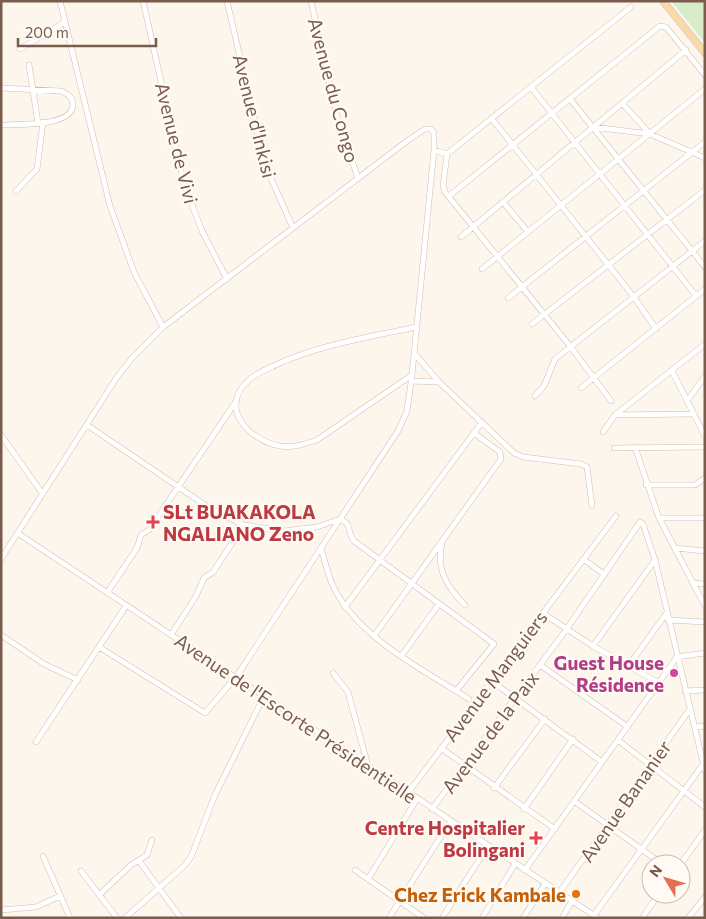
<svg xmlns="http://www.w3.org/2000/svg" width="706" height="919" font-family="Commissioner,sans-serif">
	<rect width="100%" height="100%" fill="#fdf6ec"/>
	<path fill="#d8ecc9" d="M671 1H705V43Z"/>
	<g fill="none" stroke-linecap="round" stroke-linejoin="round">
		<g stroke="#d1beb0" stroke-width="6">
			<path id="minor" d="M60 1 110 206 134 272 163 327
				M143 1 184 184 202 231 227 279
				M227 1 265 165 293 228
				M311 1 337 117 358 178
				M20 49 65 22
				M29 65 38 123
				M531 87 696 296
				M1 88 61 91C68 94 73 97 73 105 72 127 18 124 1 125
				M570 99 705 267
				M622 103 650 134
				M492 119 634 297 656 329
				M593 127 650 134 705 158
				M434 150 447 154 443 186 445 192 570 346 611 401
				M447 154 631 7
				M16 191 37 169 43 122
				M449 196 660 26 666 27 705 75
				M503 202 528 232
				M461 237 686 50
				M482 269 705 89
				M508 298 705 142
				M532 324 705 190
				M414 353 439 382 514 453 523 457 581 464 587 467 592 506
				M672 371 705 436
				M412 375 317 440C305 444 293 448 280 446 248 440 217 407 250 379 258 372 270 368 280 363 323 344 370 337 416 327
				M411 381 439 382
				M581 388 705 289
				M535 396 544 386 555 359 705 241
				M687 401 705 376
				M615 415 692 414
				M87 425 208 507 244 525 284 531 317 527 340 519C352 523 347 533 354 541L494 644 456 691
				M603 432 615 415 705 344
				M1 435 42 493
				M635 447 659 518 705 606
				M614 448 705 447
				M646 485H695L705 478
				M659 518H705
				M19 534 598 918
				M442 542C436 569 446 586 465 605
				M321 548C325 561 328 576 334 588 360 639 422 669 469 699
				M675 548 705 551
				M1 559 117 377 132 358 163 327 407 141 425 129H431L434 133V150L412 375 407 411 398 431 236 677 205 713 99 647
				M583 559 604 574
				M694 583 705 584
				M107 593 137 548 141 535 149 530 237 400
				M345 607 482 422
				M544 614 593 646 659 683
				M668 620 705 622
				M1 635 44 664 78 680
				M171 635 196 596 204 578 213 572 244 525
				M374 636 501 459 500 452 474 433
				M593 646 655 560
				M402 655 439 604
				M540 665 628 727
				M629 665 666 614
				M333 673 348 692 368 766
				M493 682 602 762
				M685 691 705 690
				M695 727 705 726
				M619 741 705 807
				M36 742 126 606
				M441 748 555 829
				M494 788 545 719
				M408 793 616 516
				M574 801 662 864
				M432 809 566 630 640 522 643 524 655 560 705 771
				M524 809 573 739
				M43 856 70 918
				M139 861 181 918
				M681 864 705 830
				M355 870 424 918
				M525 870 677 657 705 653
				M81 871 117 918
				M368 879 417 799
				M559 893 690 709
				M99 895 131 865 147 855 152 840
				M1 910 36 907 60 896
				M594 915 704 763
				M125 918 183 867 191 857 215 795 264 696
				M389 918 450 822
				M442 918 488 846
				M482 918 515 864
				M523 918 545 884
				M562 918 572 901
				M642 918 659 894
				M688 918 705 897"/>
		</g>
		<g stroke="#dad1cd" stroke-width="8">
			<path id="major" d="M663 1 705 53"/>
		</g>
		<use href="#minor" stroke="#fff" stroke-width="5"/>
		<use href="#major" stroke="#fbd9a5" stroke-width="6"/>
	</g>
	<g fill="#e0444e" stroke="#fffaf3" stroke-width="2">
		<path d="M150.5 514.5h5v5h5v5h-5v5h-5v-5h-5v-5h5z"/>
		<path d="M533.5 830.5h5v5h5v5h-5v5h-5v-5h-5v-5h5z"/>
	</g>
	<circle fill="#d1479c" stroke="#fffaf3" stroke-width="2" cx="674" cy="673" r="5"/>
	<circle fill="#e8710a" stroke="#fffaf3" stroke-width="2" cx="576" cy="894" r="5"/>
	<g text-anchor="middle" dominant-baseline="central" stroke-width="4.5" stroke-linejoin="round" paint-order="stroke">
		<g font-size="19" fill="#7a5c4d" stroke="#fffaf3">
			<text transform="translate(334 90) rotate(75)">Avenue du Congo</text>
			<text transform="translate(255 116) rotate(76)">Avenue d'Inkisi</text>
			<text transform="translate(177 143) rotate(76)">Avenue de Vivi</text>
			<text transform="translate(495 676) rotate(-53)">Avenue Manguiers</text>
			<text transform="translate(296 718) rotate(34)">Avenue de l'Escorte Présidentielle</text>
			<text transform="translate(490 732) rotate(-53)">Avenue de la Paix</text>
			<text transform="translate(625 801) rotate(-55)">Avenue Bananier</text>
		</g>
		<g font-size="19" font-weight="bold" fill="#be3a42" stroke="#fffaf3" text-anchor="start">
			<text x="163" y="511">SLt BUAKAKOLA<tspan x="163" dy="22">NGALIANO Zeno</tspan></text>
			<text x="525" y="827" text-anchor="end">Centre Hospitalier<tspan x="525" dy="22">Bolingani</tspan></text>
		</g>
		<g font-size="19" font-weight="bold" fill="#b23c85" stroke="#fffaf3" text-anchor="end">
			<text x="664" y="662">Guest House<tspan x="664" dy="22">Résidence</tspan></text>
		</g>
		<g font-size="19" font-weight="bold" fill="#c56008" stroke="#fffaf3" text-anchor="end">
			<text x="566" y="894">Chez Erick Kambale</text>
		</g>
	</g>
	<rect width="706" height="919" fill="none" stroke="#7a5c4d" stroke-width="5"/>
	<g transform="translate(666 879) rotate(308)"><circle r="24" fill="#fffaf3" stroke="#cabbb1"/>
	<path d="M0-4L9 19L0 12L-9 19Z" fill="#e76f51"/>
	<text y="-8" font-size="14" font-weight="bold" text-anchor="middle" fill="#7a5c4d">N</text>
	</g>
	<path d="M18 38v8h138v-8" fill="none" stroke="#7a5c4d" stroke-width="2.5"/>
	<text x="25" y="38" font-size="15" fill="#7a5c4d" stroke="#fffaf3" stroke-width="4" paint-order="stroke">200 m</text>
</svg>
